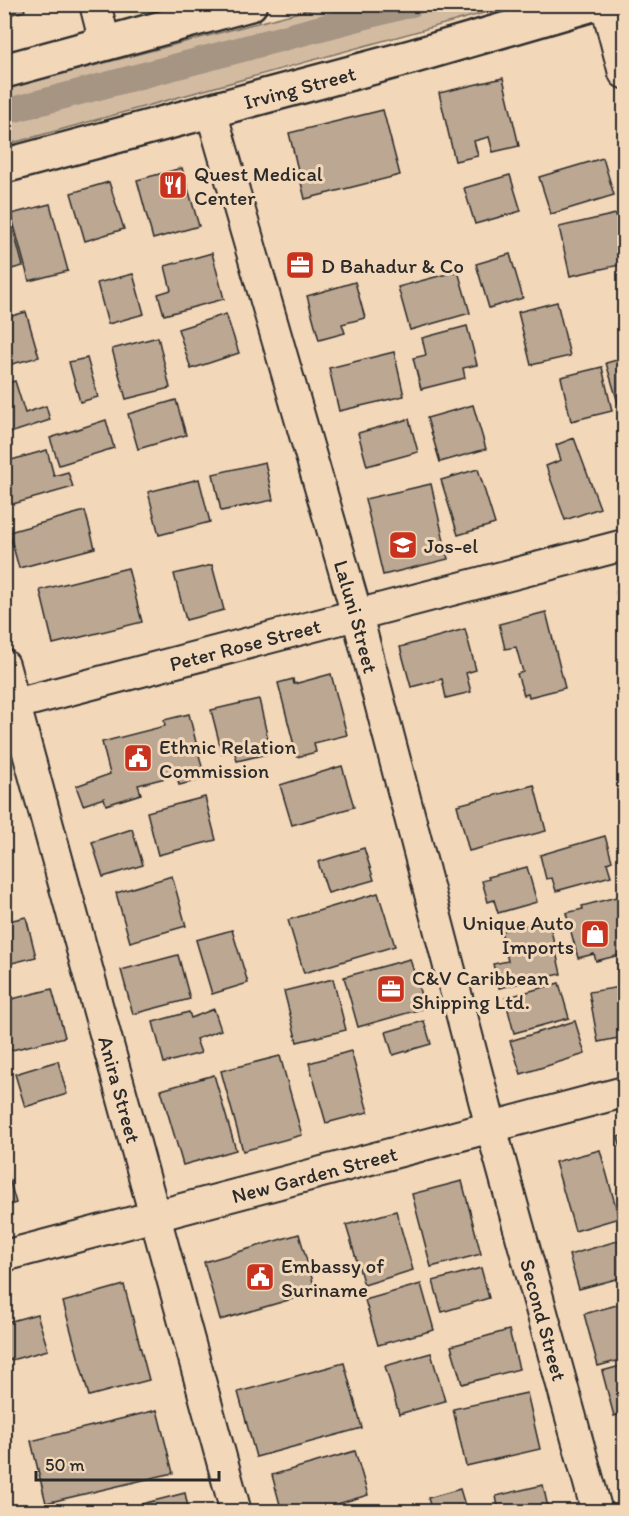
<svg xmlns="http://www.w3.org/2000/svg" width="629" height="1516" font-family="Itim,sans-serif">
	<rect width="100%" height="100%" fill="#f3d7b9"/>
	<filter id="ink" filterUnits="userSpaceOnUse"><feTurbulence type="fractalNoise" baseFrequency=".0167" numOctaves="2"/><feDisplacementMap in="SourceGraphic" scale="12" xChannelSelector="R" yChannelSelector="G"/><feConvolveMatrix kernelMatrix="1 2 1 2 8 2 1 2 1" color-interpolation-filters="sRGB"/></filter>
	<g filter="url(#ink)">
		<path fill="#d2bba1" stroke="#7e7366" stroke-width="1.5" d="M326 5H513L5 145V89Z"/>
		<g fill="none" stroke-linecap="round" stroke-linejoin="round">
			<path stroke="#a69582" stroke-width="26" d="M4 112 412 4"/>
		</g>
		<path fill="#bba792" stroke="#2b2b2b" stroke-width="1.5" d="M4 4H23L25 11 4 16Z
			M503 78 519 146 493 152 489 137 474 141 478 156 455 161 439 93Z
			M383 110 400 175 305 199 289 133Z
			M603 158 614 195 551 214 539 177Z
			M182 168 199 226 153 239 137 180Z
			M510 175 521 211 475 224 464 188Z
			M109 182 124 229 85 241 71 193Z
			M50 204 68 271 29 281 11 214Z
			M616 214 624 251V264L570 276 559 227Z
			M12 225 23 266 4 271V227Z
			M212 253 224 299 164 315 158 294 171 290 165 266Z
			M510 254 523 298 489 308 476 264Z
			M458 271 470 313 410 330 398 287Z
			M133 274 144 314 108 324 97 283Z
			M355 282 365 318 342 324 345 333 319 340 307 296Z
			M557 302 570 356 531 365 518 312Z
			M26 312 39 357 4 366V318Z
			M226 314 239 353 191 369 178 329Z
			M467 326 477 365 463 368 465 378 421 389 413 358 426 355 422 338Z
			M158 337 170 388 126 399 112 349Z
			M394 352 404 396 339 411 329 368Z
			M87 358 98 397 80 402 69 362Z
			M624 358V404L619 406 606 363Z
			M602 367 612 411 571 421 561 377Z
			M15 381 25 413 46 406 50 420 4 435V384Z
			M176 400 186 435 138 449 128 414Z
			M473 405 486 449 440 462 427 418Z
			M409 419 418 452 367 466 358 433Z
			M106 420 114 448 59 465 50 438Z
			M574 438 600 508 565 520 546 466 561 460 556 445Z
			M47 450 54 476 68 472 73 487 6 506 4 462Z
			M265 462 273 500 221 511 213 474Z
			M478 469 495 524 458 535 441 480Z
			M199 479 210 522 159 535 148 492Z
			M431 484 448 559 383 575 365 499Z
			M85 511 95 548 19 568 9 532Z
			M212 565 224 610 186 620 174 574Z
			M128 568 142 622 53 644 40 590Z
			M624 591V628L616 592Z
			M546 612 565 688 529 697 528 694 524 695 517 674 523 672 516 647 505 649 499 624Z
			M465 629 476 670 466 673 471 692 446 698 442 679 411 687 400 647Z
			M331 674 347 735 314 743 316 752 297 757 278 683 293 679 294 684Z
			M259 699 271 753 237 761 234 750 222 753 211 710Z
			M189 714 205 779 179 785 177 775 138 785 141 794 106 805 104 798 83 805 76 786 110 774 102 742 165 726 164 720Z
			M342 766 354 807 292 825 280 785Z
			M534 785 546 831 469 851 457 805Z
			M205 797 216 840 158 855 147 812Z
			M132 829 143 865 103 877 92 842Z
			M605 836 612 861 607 863 611 876 556 891 552 878 546 879 540 855Z
			M364 848 374 880 328 893 318 862Z
			M527 867 537 902 498 913 494 900 488 902 482 881 489 879 488 877Z
			M172 876 186 926 130 942 116 893Z
			M378 893 395 946 304 973 288 920Z
			M624 895V954L596 961 594 954 578 958 566 913 583 909 582 906Z
			M26 917 36 957 4 965V922Z
			M549 921 561 974 499 988 493 964 508 961 501 931Z
			M232 930 248 983 212 994 196 940Z
			M178 955 190 999 133 1014 121 970Z
			M410 959 425 1008 358 1027 344 977Z
			M333 979 346 1030 297 1042 284 991Z
			M559 983 569 1018 514 1033 505 998Z
			M620 987 624 1014V1037L598 1042 589 992Z
			M52 989 65 1037 4 1052V1001Z
			M214 1009 221 1030 196 1039 201 1053 164 1063 153 1022 189 1012 191 1018Z
			M424 1021 431 1044 393 1055 386 1032Z
			M575 1021 585 1054 521 1074 510 1041Z
			M351 1051 368 1112 326 1123 309 1063Z
			M280 1056 302 1135 243 1151 221 1071Z
			M58 1061 67 1094 25 1107 15 1074Z
			M214 1075 236 1150 183 1165 161 1090Z
			M624 1135V1159L618 1137Z
			M600 1150 619 1218 575 1231 555 1162Z
			M4 1161 16 1203 4 1207Z
			M462 1181 481 1254 431 1267 412 1194Z
			M396 1211 413 1270 364 1285 346 1225Z
			M299 1234 316 1292 220 1320 204 1262Z
			M624 1239V1277L579 1289 569 1255Z
			M481 1268 489 1298 442 1312 433 1281Z
			M421 1284 434 1330 378 1345 365 1300Z
			M124 1285 149 1380 89 1396 63 1302Z
			M624 1303V1359L598 1366 584 1314Z
			M37 1314 48 1350 4 1362V1323Z
			M509 1330 519 1369 462 1384 451 1346Z
			M431 1353 445 1401 399 1414 385 1366Z
			M344 1363 362 1428 256 1457 238 1392Z
			M624 1365V1413L614 1416 602 1371Z
			M527 1393 540 1449 466 1466 453 1409Z
			M157 1410 173 1473 46 1503 31 1441Z
			M355 1451 368 1495 310 1512H282L272 1475Z
			M543 1485 549 1512H499L496 1496Z
			M460 1489 467 1512H432L428 1498Z
			M185 1493 189 1512H114V1511Z"/>
		<g fill="none" stroke-linecap="round" stroke-linejoin="round">
			<g stroke="#2b2b2b" stroke-width="34">
				<g id="minor">
					<path d="M95 4 105 43"/>
					<path d="M606 4 624 73"/>
					<path id="s1" d="M211 111 357 615 491 1127 597 1512"/>
					<path id="s2" d="M4 665 236 1512"/>
					<path id="s3" d="M4 707 624 545"/>
					<path id="s4" d="M4 1256 624 1092"/>
				</g>
			</g>
			<g stroke="#2b2b2b" stroke-width="38">
				<g id="primary">
					<path d="M4 71 250 4"/>
					<path id="s5" d="M4 166 411 57 593 4"/>
				</g>
			</g>
			<use href="#minor" stroke="#f3d7b9" stroke-width="30"/>
			<use href="#primary" stroke="#f3d7b9" stroke-width="33"/>
		</g>
	</g>
	<defs>
		<g id="restaurant-square" transform="scale(1.5)"><rect x="-9" y="-9" width="18" height="18" rx="4" fill="#c8321e" stroke="#f3d7b9"/><path d="M-5-6h1v4h1v-4h1v4h1v-4h1v5L-1.5 .5V6h-2V.5L-5-1ZM5-6V6H3V1.5H1.5Q1.5-4 5-6Z" fill="#fff"/></g>
		<g id="office-square" transform="scale(1.5)"><rect x="-9" y="-9" width="18" height="18" rx="4" fill="#c8321e" stroke="#f3d7b9"/><path d="M-6-3h4V-5.5h4V-3h4V5H-6ZM-1-4.5V-3h2v-1.5ZM-6 0V1H6V0Z" fill="#fff"/></g>
		<g id="school-square" transform="scale(1.5)"><rect x="-9" y="-9" width="18" height="18" rx="4" fill="#c8321e" stroke="#f3d7b9"/><path d="M0-5L7-2L0 1L-7-2ZM-4 1L0 2.5L4 1V4Q0 6-4 4Z" fill="#fff"/></g>
		<g id="civic-square" transform="scale(1.5)"><rect x="-9" y="-9" width="18" height="18" rx="4" fill="#c8321e" stroke="#f3d7b9"/><path d="M-.6-6.5H3V-4.5H.6V-3L4-1V1h2V6H-6V1h2V-1L-.6-3ZM-1.2 2.5V6h2.4V2.5Z" fill="#fff"/></g>
		<g id="shop-square" transform="scale(1.5)"><rect x="-9" y="-9" width="18" height="18" rx="4" fill="#c8321e" stroke="#f3d7b9"/><path d="M-5-2.5h2.3a2.7 3.5 0 0 1 5.4 0H5L5.5 6h-11ZM-1.5-2.5h3a1.5 2.3 0 0 0-3 0Z" fill="#fff"/></g>
	</defs>
	<g fill-rule="evenodd">
		<use href="#restaurant-square" x="173" y="185"/>
		<use href="#office-square" x="300" y="265"/>
		<use href="#school-square" x="403" y="545"/>
		<use href="#civic-square" x="138" y="758"/>
		<use href="#shop-square" x="595" y="934"/>
		<use href="#office-square" x="391" y="989"/>
		<use href="#civic-square" x="260" y="1277"/>
	</g>
	<g text-anchor="middle" dominant-baseline="central" stroke-width="6" stroke-linejoin="round" paint-order="stroke">
		<g font-size="21" fill="#2b2b2b" stroke="#f3d7b9">
			<text stroke="none"><textPath href="#s5" startOffset="306">Irving Street</textPath></text>
			<text stroke="none"><textPath href="#s1" startOffset="526">Laluni Street</textPath></text>
			<text stroke="none"><textPath href="#s3" startOffset="249">Peter Rose Street</textPath></text>
			<text stroke="none"><textPath href="#s2" startOffset="440">Anira Street</textPath></text>
			<text stroke="none"><textPath href="#s4" startOffset="321">New Garden Street</textPath></text>
			<text stroke="none"><textPath href="#s1" startOffset="1254">Second Street</textPath></text>
		</g>
		<g font-size="21" fill="#2b2b2b" stroke="#f3d7b9" text-anchor="start">
			<text x="194" y="173">Quest Medical<tspan x="194" dy="24">Center</tspan></text>
			<text x="321" y="265">D Bahadur &amp; Co</text>
			<text x="424" y="545">Jos-el</text>
			<text x="159" y="746">Ethnic Relation<tspan x="159" dy="24">Commission</tspan></text>
			<text x="574" y="922" text-anchor="end">Unique Auto<tspan x="574" dy="24">Imports</tspan></text>
			<text x="412" y="977">C&amp;V Caribbean<tspan x="412" dy="24">Shipping Ltd.</tspan></text>
			<text x="281" y="1265">Embassy of<tspan x="281" dy="24">Suriname</tspan></text>
		</g>
	</g>
	<rect width="629" height="1516" fill="none" stroke="#f3d7b9" stroke-width="24"/>
	<rect x="12" y="12" width="605" height="1492" fill="none" stroke="#2b2b2b" stroke-width="2" filter="url(#ink)"/>
	<path d="M36 1471v9h183v-9" fill="none" stroke="#2b2b2b" stroke-width="3"/>
	<text x="45" y="1471" font-size="18" fill="#2b2b2b" stroke="#f3d7b9" stroke-width="4.5" paint-order="stroke">50 m</text>
</svg>
